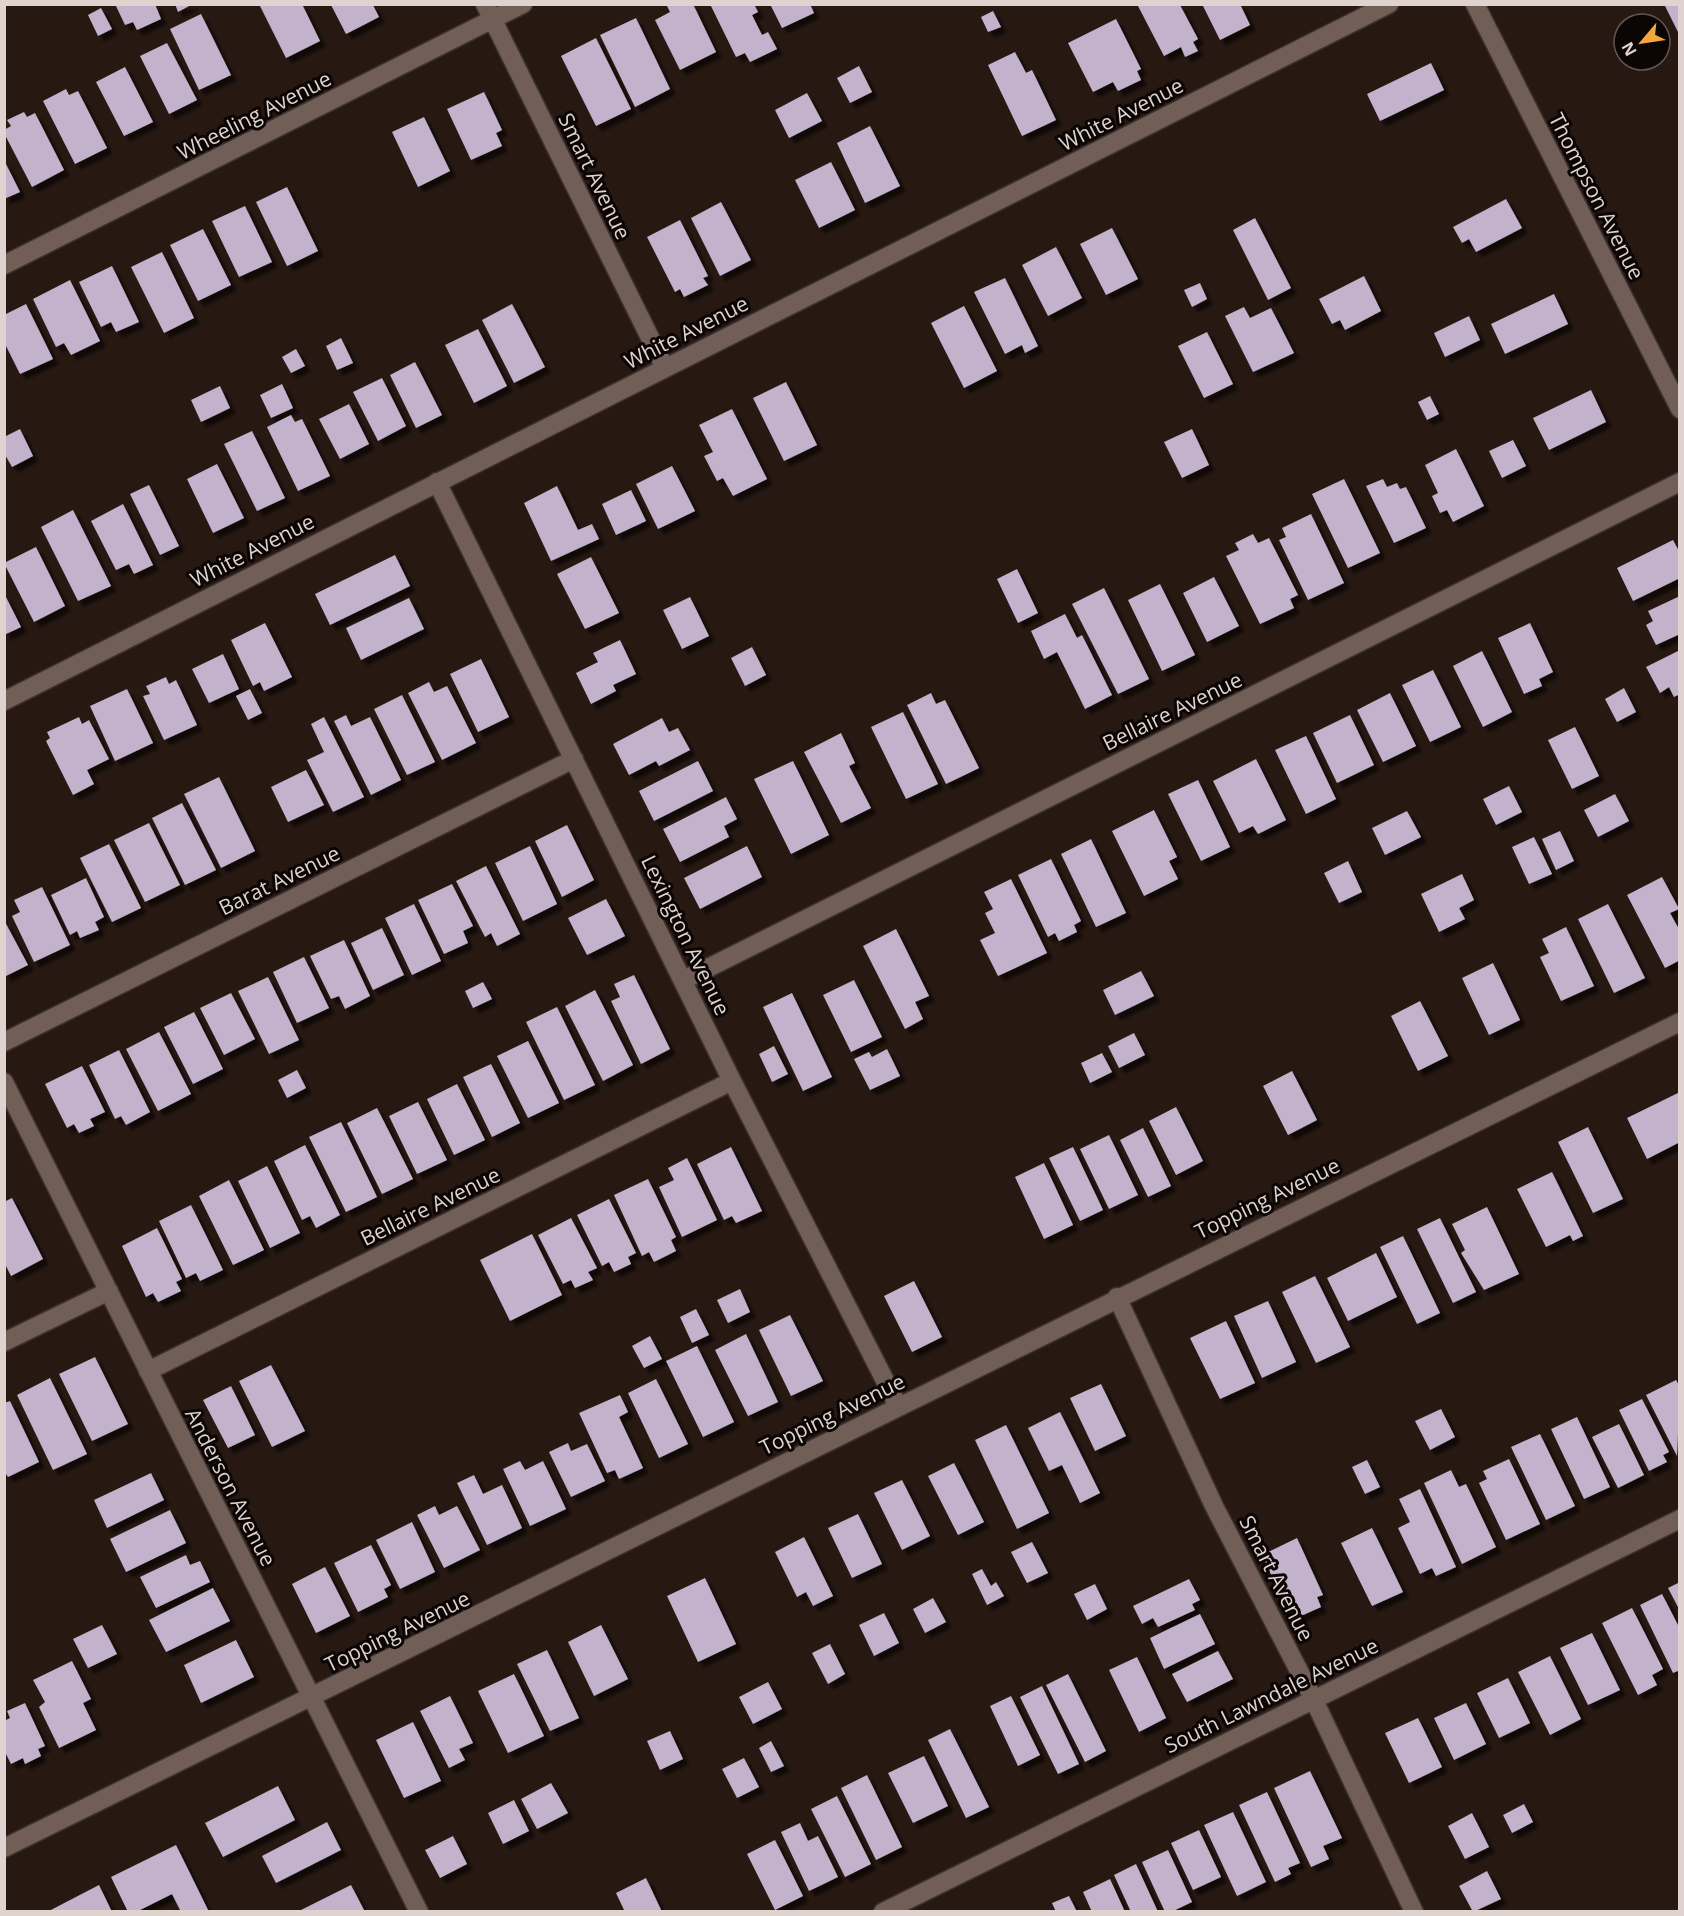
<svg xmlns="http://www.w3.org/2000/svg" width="1684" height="1916" font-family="'Open Sans',sans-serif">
	<defs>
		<filter id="shadow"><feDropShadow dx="5.5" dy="5.5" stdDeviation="1.5" flood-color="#0009"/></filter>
	</defs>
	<rect width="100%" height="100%" fill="#271812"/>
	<path fill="#c3b2cc" filter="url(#shadow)" d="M115 4H155L161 19 137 30 133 22 125 25Z
		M175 4H193L178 12Z
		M259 4H302L320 41 286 58Z
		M666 4H693L716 52 680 70 655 20 670 12Z
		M710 4H754L758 12 752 15 762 35 768 32 777 49 750 62 745 53 736 57Z
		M770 4H810L814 13 782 28Z
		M1202 4H1240L1250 25 1220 40Z
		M1664 4H1680V36Z
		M331 5H373L379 17 346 34Z
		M1141 5H1180L1198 39 1193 42 1198 51 1185 57 1181 47 1164 56 1138 6Z
		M101 8 112 29 98 36 88 15Z
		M993 11 1001 27 988 32 981 17Z
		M201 14 231 75 199 90 170 29Z
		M636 18 670 89 635 107 600 35Z
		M1116 19 1141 69 1137 71 1141 80 1118 91 1113 82 1093 92 1068 43Z
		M596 38 631 109 596 126 561 56Z
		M167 43 197 100 169 114 140 56Z
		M1015 52 1026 73 1032 70 1056 120 1022 136 988 65Z
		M1431 63 1444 90 1380 121 1367 94Z
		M859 66 872 92 850 103 837 78Z
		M125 67 153 122 124 136 96 82Z
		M66 89 69 95 78 91 107 148 75 164 43 101Z
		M484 92 502 130 496 133 502 146 471 160 447 109Z
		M807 93 822 121 789 138 775 110Z
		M24 112 27 117 35 113 64 170 32 187 4 133V130L11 126 7 120Z
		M424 117 450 171 418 187 392 132Z
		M870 126 900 186 865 203 837 143Z
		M4 160 20 192 4 199Z
		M831 162 855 210 819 228 795 180Z
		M287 187 318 251 287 266 256 202Z
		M1506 199 1522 228 1476 252 1469 239 1462 243 1453 227Z
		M721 202 751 260 720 276 691 218Z
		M245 206 272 262 239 277 212 221Z
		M1255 218 1291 288 1268 300 1233 230Z
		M680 220 708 276 703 278 708 285 684 297 680 289 675 292 647 237Z
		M1112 228 1138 279 1106 295 1080 244Z
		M203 229 231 285 198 301 170 245Z
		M1056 247 1082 298 1048 316 1022 265Z
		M162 252 194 318 164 333 131 267Z
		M112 266 139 322 116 332 111 322 101 327 79 282Z
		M1364 276 1381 311 1345 330 1340 320 1332 324 1319 299Z
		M1005 278 1038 346 1025 353 1022 345 1005 354 974 292Z
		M70 280 100 341 71 355 64 343 56 347 33 299Z
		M1200 283 1207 299 1192 307 1184 290Z
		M1554 294 1568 324 1505 354 1491 324Z
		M26 304 53 359 20 374 4 342V315Z
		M512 304 545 367 514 383 482 320Z
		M964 306 997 371 964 388 931 323Z
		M1244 307 1250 318 1271 308 1294 353 1253 372 1225 316Z
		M1469 316 1480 340 1445 357 1434 333Z
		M478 329 507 386 474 403 445 345Z
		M1207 332 1233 384 1204 398 1178 346Z
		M341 338 353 363 337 370 326 346Z
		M296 349 305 366 291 373 282 357Z
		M415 362 442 415 416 428 390 375Z
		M382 378 406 426 378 441 353 392Z
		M786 382 817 445 784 461 753 398Z
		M282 384 293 408 271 418 260 395Z
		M220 386 230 408 201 422 191 400Z
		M1591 390 1606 422 1549 450 1533 418Z
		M1430 396 1439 414 1427 420 1418 402Z
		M349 404 369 444 340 459 319 419Z
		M732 409 767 479 733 496 723 478 717 481 704 456 713 452 699 425Z
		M291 415 295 422 302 419 330 476 298 491 267 427Z
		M20 429 33 456 12 467 4 453V437Z
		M1192 429 1209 465 1182 478 1164 442Z
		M252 431 285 498 257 511 224 444Z
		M1513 440 1526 466 1502 478 1489 451Z
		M1456 449 1484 506 1453 522 1447 510 1440 513 1432 496 1438 493 1425 465Z
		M217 464 244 518 213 533 187 479Z
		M672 466 695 511 658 529 636 484Z
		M1344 479 1380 553 1348 568 1312 494Z
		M1383 479 1387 487 1397 483 1400 489 1406 487 1426 528 1394 543 1366 486Z
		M149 485 179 546 160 555 130 494Z
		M557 486 578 530 592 524 599 539 551 561 524 503Z
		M631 490 646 521 616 535 602 504Z
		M123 504 153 565 134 574 129 564 116 570 91 521Z
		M73 510 111 586 78 601 41 527Z
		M1311 514 1344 583 1308 600 1279 540 1286 537 1282 528Z
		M1253 534 1258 543 1269 538 1298 595 1290 599 1294 608 1260 624 1226 556 1239 550 1235 543Z
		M1673 540 1680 553V578L1633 601 1617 568Z
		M36 547 65 606 34 622 4 563Z
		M395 555 410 586 330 625 315 594Z
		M591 557 619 613 585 629 557 574Z
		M1017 569 1038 613 1018 623 997 579Z
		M1214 577 1239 626 1207 642 1183 593Z
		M1160 584 1195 655 1162 671 1128 600Z
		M1104 588 1149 679 1118 694 1072 604Z
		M4 593 21 627 4 635Z
		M1680 596V634L1656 645 1646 625 1653 621 1648 611Z
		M690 597 709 636 682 649 663 610Z
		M409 598 424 629 361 660 346 628Z
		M1065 614 1077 638 1082 635 1112 695 1085 709 1057 652 1044 659 1031 631Z
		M265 623 292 677 264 691 260 682 253 686 231 640Z
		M1530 623 1553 672 1539 679 1542 686 1524 694 1498 638Z
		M620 640 636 674 613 685 616 691 591 704 576 673 598 662 593 653Z
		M752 647 766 675 745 686 731 658Z
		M1680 650V694L1674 697 1669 687 1660 693 1646 667Z
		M1482 651 1512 712 1483 727 1453 666Z
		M223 654 239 689 209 703 192 669Z
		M481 659 509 717 478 732 450 674Z
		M1433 670 1461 727 1430 742 1402 685Z
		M166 677 169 684 176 680 197 725 164 740 143 696 150 694 146 686Z
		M429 682 434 692 447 686 476 743 442 760 408 693Z
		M1624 688 1636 712 1617 722 1605 699Z
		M127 689 153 743 115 761 90 706Z
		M250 689 262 713 248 720 236 696Z
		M931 693 936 704 945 700 979 768 946 784 907 705Z
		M1390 693 1416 746 1383 762 1357 710Z
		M402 695 435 762 407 775 374 709Z
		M903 712 938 784 906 799 871 727Z
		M346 715 351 726 370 717 401 780 371 795 334 721Z
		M1350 715 1374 765 1337 783 1313 733Z
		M79 717 82 724 89 720 109 759 87 770 94 784 73 795 46 741 50 738 47 732Z
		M324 717 364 797 333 812 307 760 324 752 311 724Z
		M662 718 669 732 678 728 690 750 659 766 656 761 629 775 613 744Z
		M1575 727 1599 776 1572 789 1548 740Z
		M841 733 855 763 849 766 871 808 841 823 804 752Z
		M1306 736 1336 799 1306 814 1275 750Z
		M1256 759 1286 820 1258 834 1253 826 1239 833 1213 781Z
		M698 761 713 791 654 821 639 791Z
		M793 761 829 835 791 854 754 779Z
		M306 770 324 805 288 822 271 787Z
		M219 777 255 851 221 868 184 794Z
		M1198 780 1230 847 1201 861 1168 794Z
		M1509 786 1522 812 1496 825 1483 799Z
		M1615 794 1629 821 1598 837 1584 810Z
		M726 797 737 819 724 826 729 837 680 862 663 829Z
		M182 803 216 870 185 885 152 818Z
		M1154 810 1177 857 1169 861 1178 879 1144 896 1112 831Z
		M1407 811 1421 837 1385 855 1372 828Z
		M149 823 180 885 145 902 114 840Z
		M567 825 594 880 562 897 535 841Z
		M1560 831 1574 861 1556 870 1542 839Z
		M1534 837 1552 874 1529 884 1512 847Z
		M1091 839 1126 913 1096 927 1061 854Z
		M109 844 141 908 112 922 80 858Z
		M530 846 557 904 523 921 495 863Z
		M747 846 762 877 700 909 684 878Z
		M1051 859 1081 921 1074 925 1077 932 1059 941 1055 933 1048 937 1018 875Z
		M1348 861 1362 892 1339 903 1324 873Z
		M486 866 520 934 497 946 491 933 485 937 456 881Z
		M1462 874 1474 900 1459 908 1465 919 1439 932 1421 894Z
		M1662 877 1679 909 1670 913 1680 931V960L1665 968 1627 895Z
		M86 878 104 917 95 922 99 930 80 938 77 931 70 935 51 895Z
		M1011 879 1047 953 998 976 980 940 995 933 985 913 993 909 984 892Z
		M452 884 473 926 463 931 468 943 444 954 418 900Z
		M42 887 70 945 34 962 12 916 20 912 14 900Z
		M606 899 625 936 587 955 568 918Z
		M414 904 441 961 412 975 385 918Z
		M1608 904 1645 978 1614 993 1578 919Z
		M4 920 28 965 4 977Z
		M1566 927 1594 986 1561 1001 1540 957 1549 953 1542 939Z
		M382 928 404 975 373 990 351 943Z
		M896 929 929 996 915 1002 923 1019 905 1029 863 946Z
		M344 940 370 996 345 1009 339 996 331 999 310 956Z
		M304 957 329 1008 297 1023 273 972Z
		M1493 963 1520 1020 1489 1035 1462 978Z
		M1141 971 1154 996 1115 1015 1103 990Z
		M634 975 670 1049 641 1064 611 1001 620 997 614 984Z
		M268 977 299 1040 269 1054 238 991Z
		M854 980 882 1037 851 1052 823 995Z
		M483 982 492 999 473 1008 465 991Z
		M595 990 633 1065 603 1081 565 1006Z
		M231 993 255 1039 224 1055 200 1008Z
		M792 993 832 1077 803 1091 763 1007Z
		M1420 1001 1448 1056 1418 1071 1391 1016Z
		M557 1007 595 1085 564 1100 526 1022Z
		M194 1012 223 1069 193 1084 164 1027Z
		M159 1032 191 1094 158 1111 126 1049Z
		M1134 1033 1145 1055 1119 1068 1108 1046Z
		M528 1041 559 1103 528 1118 497 1056Z
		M774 1046 788 1074 772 1082 759 1054Z
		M887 1049 900 1076 870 1090 854 1059 869 1052 872 1057Z
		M119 1050 150 1112 126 1125 121 1116 115 1119 89 1065Z
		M1102 1053 1112 1072 1090 1083 1081 1063Z
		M491 1064 520 1123 492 1137 463 1077Z
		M82 1066 105 1112 90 1119 94 1126 79 1133 74 1124 67 1128 45 1084Z
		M297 1070 306 1088 287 1098 278 1080Z
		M1292 1071 1317 1120 1288 1135 1263 1086Z
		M457 1084 485 1140 454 1155 427 1099Z
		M1680 1092V1142L1647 1159 1627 1118Z
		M418 1102 447 1160 417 1174 389 1116Z
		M1176 1107 1203 1161 1176 1175 1149 1121Z
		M377 1108 413 1179 382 1194 347 1123Z
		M341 1122 377 1197 346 1212 309 1137Z
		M1588 1127 1623 1199 1593 1213 1558 1142Z
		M1143 1128 1171 1186 1148 1197 1120 1140Z
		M1109 1135 1138 1195 1109 1209 1080 1149Z
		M305 1145 340 1215 316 1228 310 1216 302 1220 274 1161Z
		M731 1147 762 1211 736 1223 732 1216 724 1220 697 1164Z
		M1073 1147 1103 1210 1080 1221 1049 1158Z
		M687 1158 717 1220 682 1237 659 1187 674 1180 668 1168Z
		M1044 1163 1073 1225 1044 1239 1015 1177Z
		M267 1166 300 1233 270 1248 238 1181Z
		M1552 1172 1583 1236 1573 1241 1570 1235 1546 1247 1517 1189Z
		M648 1179 676 1237 671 1240 676 1251 654 1262 649 1252 642 1256 614 1195Z
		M229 1180 264 1250 233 1265 199 1196Z
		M12 1198 43 1259 11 1276 4 1262V1202Z
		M609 1199 636 1253 628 1257 631 1264 614 1272 609 1262 602 1266 577 1215Z
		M191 1205 223 1270 200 1281 196 1273 186 1278 159 1221Z
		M1487 1207 1519 1274 1484 1290 1461 1253 1465 1250 1452 1224Z
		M571 1218 597 1268 588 1272 593 1280 575 1288 571 1280 563 1284 538 1235Z
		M1440 1218 1476 1292 1453 1303 1417 1229Z
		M157 1228 182 1279 176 1282 181 1291 158 1302 153 1293 146 1297 122 1246Z
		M532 1234 562 1295 510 1321 480 1260Z
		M1403 1236 1440 1313 1417 1324 1380 1247Z
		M1376 1253 1397 1297 1348 1321 1327 1278Z
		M1315 1276 1350 1347 1316 1363 1282 1292Z
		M914 1281 942 1337 912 1352 884 1296Z
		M740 1289 750 1312 728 1323 717 1300Z
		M1268 1301 1296 1362 1262 1378 1234 1316Z
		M696 1309 709 1335 692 1343 680 1317Z
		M790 1315 823 1381 791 1396 759 1330Z
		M1226 1321 1255 1383 1220 1399 1190 1338Z
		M746 1334 778 1402 748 1416 715 1350Z
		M650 1336 662 1359 644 1368 632 1346Z
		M697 1346 734 1422 703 1437 666 1361Z
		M95 1357 128 1424 92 1441 59 1374Z
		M271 1365 305 1431 272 1447 239 1381Z
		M50 1378 87 1454 53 1470 17 1395Z
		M656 1379 688 1444 659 1458 628 1393Z
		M1676 1380 1680 1387 1677 1456 1646 1395Z
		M1101 1384 1126 1436 1095 1451 1070 1398Z
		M231 1386 255 1435 228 1448 203 1400Z
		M620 1395 628 1412 619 1417 643 1468 619 1479 615 1470 607 1473 579 1413Z
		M1642 1399 1669 1452 1663 1455 1667 1462 1649 1471 1619 1410Z
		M10 1401 39 1462 8 1477 4 1471V1403Z
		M1441 1409 1455 1437 1430 1450 1415 1421Z
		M1060 1412 1100 1493 1080 1503 1062 1465 1049 1471 1028 1428Z
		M1577 1417 1610 1487 1584 1499 1551 1429Z
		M1619 1424 1644 1475 1618 1488 1592 1437Z
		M1006 1425 1049 1513 1017 1529 975 1440Z
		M1540 1434 1575 1506 1546 1520 1511 1447Z
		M568 1443 571 1451 587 1444 605 1481 571 1497 549 1452Z
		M1509 1459 1540 1524 1506 1540 1479 1483 1487 1479 1483 1471Z
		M1367 1460 1380 1487 1365 1494 1352 1467Z
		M520 1461 525 1470 543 1461 566 1509 530 1526 503 1469Z
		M954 1463 984 1522 958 1535 928 1476Z
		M1451 1470 1459 1487 1466 1484 1496 1547 1462 1564 1424 1483Z
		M151 1473 164 1500 107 1528 94 1500Z
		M474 1475 483 1494 502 1485 522 1528 487 1545 457 1483Z
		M902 1480 930 1536 902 1550 874 1493Z
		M1420 1489 1456 1567 1436 1576 1432 1568 1420 1574 1398 1528 1410 1522 1399 1499Z
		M435 1506 439 1515 457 1506 480 1550 444 1568 417 1515Z
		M170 1510 186 1543 126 1572 110 1539Z
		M858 1514 882 1564 852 1578 828 1528Z
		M412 1522 435 1572 400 1589 376 1540Z
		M1372 1528 1403 1592 1372 1606 1341 1543Z
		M804 1537 833 1596 813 1606 806 1592 797 1597 775 1552Z
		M1297 1538 1323 1595 1317 1597 1321 1607 1292 1620 1262 1555Z
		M1032 1542 1048 1573 1027 1583 1011 1552Z
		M371 1545 391 1585 384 1589 388 1597 358 1612 334 1563Z
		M186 1555 190 1565 200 1561 210 1582 156 1608 140 1577Z
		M325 1567 350 1616 316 1633 292 1584Z
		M982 1569 991 1586 996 1582 1004 1596 987 1605 972 1574Z
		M705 1578 736 1644 698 1662 667 1596Z
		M1189 1579 1200 1600 1192 1604 1195 1610 1158 1627 1153 1618 1142 1624 1133 1606Z
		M1680 1582V1611L1668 1588Z
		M1095 1584 1107 1609 1087 1620 1074 1594Z
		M213 1588 230 1621 166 1652 149 1620Z
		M1662 1594 1680 1629V1670L1673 1673 1640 1605Z
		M933 1598 946 1622 925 1633 913 1609Z
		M1632 1608 1663 1669 1652 1675 1657 1685 1638 1695 1602 1623Z
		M884 1613 899 1643 874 1656 859 1625Z
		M1200 1614 1215 1644 1164 1669 1150 1638Z
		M102 1625 117 1654 88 1668 73 1639Z
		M601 1625 628 1679 594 1696 568 1642Z
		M1592 1633 1620 1690 1588 1705 1560 1648Z
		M236 1640 254 1677 201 1703 184 1665Z
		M830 1644 845 1674 828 1684 812 1653Z
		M547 1650 579 1718 550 1731 517 1664Z
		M1218 1651 1233 1679 1187 1702 1172 1674Z
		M1550 1656 1581 1719 1550 1735 1518 1672Z
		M1137 1657 1166 1718 1139 1732 1109 1670Z
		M72 1661 91 1699 83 1703 96 1730 59 1748 39 1707 45 1702 33 1680Z
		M514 1674 544 1736 508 1753 478 1691Z
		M1068 1674 1106 1751 1085 1762 1046 1685Z
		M1508 1678 1530 1723 1499 1738 1477 1693Z
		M768 1682 782 1709 753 1724 739 1697Z
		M1042 1686 1079 1764 1058 1774 1020 1697Z
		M450 1696 473 1743 459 1749 465 1760 449 1768 420 1711Z
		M1011 1696 1040 1755 1018 1766 990 1706Z
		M25 1703 45 1746 38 1749 41 1756 25 1764 23 1758 11 1764 4 1750V1721L10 1718 7 1711Z
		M1466 1703 1486 1744 1454 1760 1434 1718Z
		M1418 1718 1442 1767 1409 1783 1385 1733Z
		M413 1722 441 1781 404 1798 376 1740Z
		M950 1729 989 1807 966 1818 928 1740Z
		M670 1731 683 1759 660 1770 647 1741Z
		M771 1741 784 1766 771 1772 759 1748Z
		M924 1756 948 1806 913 1823 888 1773Z
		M744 1758 759 1787 737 1798 722 1769Z
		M1310 1771 1342 1838 1323 1846 1329 1859 1311 1867 1274 1788Z
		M867 1775 902 1847 876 1860 841 1788Z
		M551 1783 568 1813 537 1829 521 1799Z
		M278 1786 295 1820 223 1857 205 1823Z
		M1267 1792 1300 1863 1288 1868 1291 1874 1275 1882 1239 1805Z
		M837 1796 871 1864 845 1877 811 1809Z
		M514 1800 529 1831 503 1844 488 1813Z
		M1524 1804 1533 1822 1512 1833 1503 1815Z
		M1233 1812 1266 1882 1237 1896 1204 1825Z
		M1472 1813 1489 1847 1465 1859 1448 1826Z
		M327 1822 341 1850 276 1883 262 1856Z
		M800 1823 808 1841 818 1836 838 1877 809 1891 781 1832Z
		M1199 1830 1221 1877 1193 1890 1171 1843Z
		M453 1836 467 1864 440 1878 425 1850Z
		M775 1840 803 1896 775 1910 747 1854Z
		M176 1845 209 1912H181L172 1894 136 1912H128L111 1877Z
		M1168 1850 1192 1902 1171 1912H1165L1142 1862Z
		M1136 1864 1158 1912H1131L1114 1875Z
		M1487 1871 1501 1899 1473 1912 1459 1886Z
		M646 1878 662 1912H625L616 1893Z
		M1110 1879 1125 1912H1092L1083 1892Z
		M99 1885 112 1912H47Z
		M351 1885 365 1912H297Z
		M1069 1896 1077 1912H1056L1052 1903Z"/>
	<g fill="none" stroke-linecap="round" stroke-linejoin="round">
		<g stroke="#3d322f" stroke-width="21">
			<path id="street" d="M485 4 665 368
				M1475 4 1680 409
				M4 265 523 4
				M437 482 732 1081 898 1406
				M4 701 1389 4
				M684 980 1680 482
				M4 1042 574 759
				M4 1082 419 1912
				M1117 1297 1214 1506 1314 1700 1414 1912
				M4 1342 109 1291
				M148 1371 732 1081
				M4 1848 1680 1022
				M883 1912 1680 1519"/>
		</g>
		<use href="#street" stroke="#715e57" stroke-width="18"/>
	</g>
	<g text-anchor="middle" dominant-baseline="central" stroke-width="6" stroke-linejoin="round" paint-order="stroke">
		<g font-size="21" fill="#ded3cf" stroke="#0b0504">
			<text transform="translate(1121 114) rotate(-27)">White Avenue</text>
			<text transform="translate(254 115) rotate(-27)">Wheeling Avenue</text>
			<text transform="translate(595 176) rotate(64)">Smart Avenue</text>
			<text transform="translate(1597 196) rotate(63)">Thompson Avenue</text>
			<text transform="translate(686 332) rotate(-27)">White Avenue</text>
			<text transform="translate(252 550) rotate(-27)">White Avenue</text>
			<text transform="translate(1172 711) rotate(-26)">Bellaire Avenue</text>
			<text transform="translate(279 880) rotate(-26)">Barat Avenue</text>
			<text transform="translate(686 935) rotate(64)">Lexington Avenue</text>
			<text transform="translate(1267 1198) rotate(-26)">Topping Avenue</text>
			<text transform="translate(430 1206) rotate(-26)">Bellaire Avenue</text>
			<text transform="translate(832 1414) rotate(-26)">Topping Avenue</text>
			<text transform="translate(231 1487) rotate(63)">Anderson Avenue</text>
			<text transform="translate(1277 1578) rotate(63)">Smart Avenue</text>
			<text transform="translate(397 1631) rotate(-26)">Topping Avenue</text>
			<text transform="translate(1271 1695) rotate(-26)">South Lawndale Avenue</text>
		</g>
	</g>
	<rect width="1684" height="1916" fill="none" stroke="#ded3cf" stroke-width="12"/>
	<g transform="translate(1642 42) rotate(241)"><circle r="28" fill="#0b0504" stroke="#5f5755" stroke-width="1.5"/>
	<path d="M0-4.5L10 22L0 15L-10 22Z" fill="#f1a63f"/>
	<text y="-9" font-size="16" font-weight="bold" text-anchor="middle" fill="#ded3cf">N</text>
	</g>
</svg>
